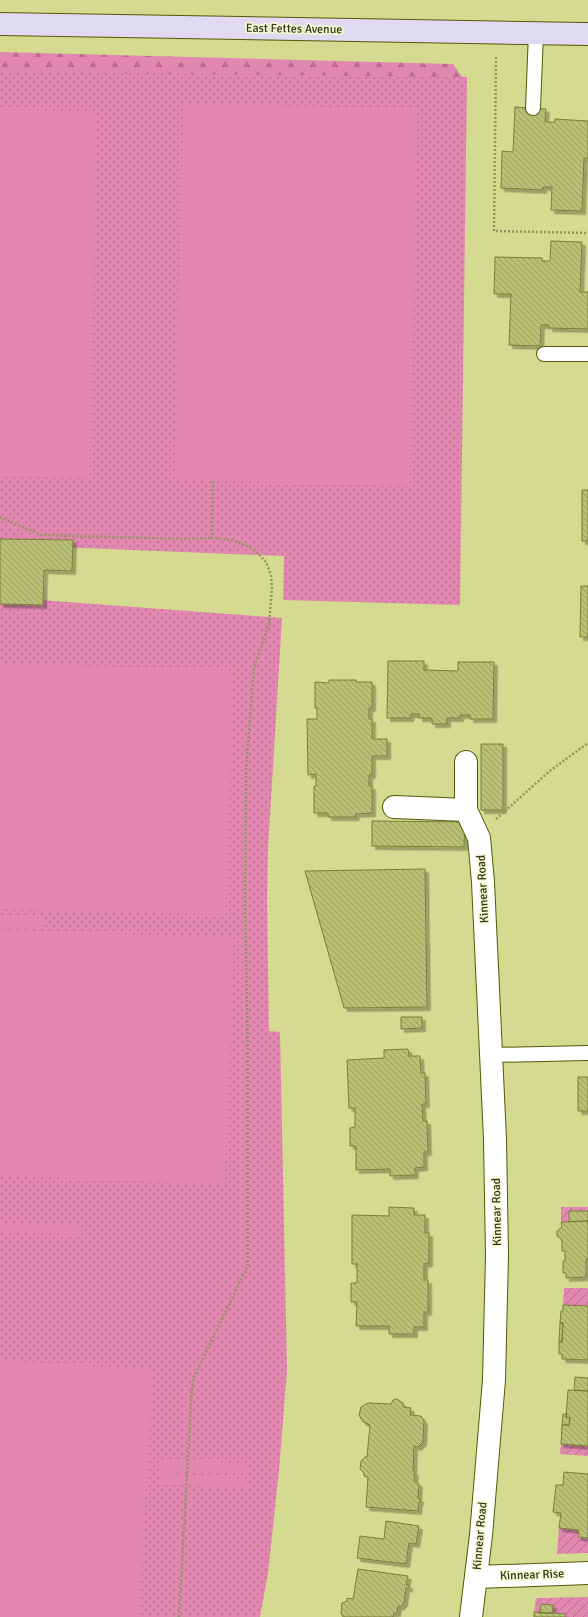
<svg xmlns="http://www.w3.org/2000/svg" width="588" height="1617" font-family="Signika,sans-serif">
	<defs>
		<pattern id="forest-firs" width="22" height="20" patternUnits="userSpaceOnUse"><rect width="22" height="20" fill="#e287b0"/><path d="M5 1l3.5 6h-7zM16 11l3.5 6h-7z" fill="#b86f8e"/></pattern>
		<pattern id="park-dots" width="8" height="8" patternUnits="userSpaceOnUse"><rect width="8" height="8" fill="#e287b0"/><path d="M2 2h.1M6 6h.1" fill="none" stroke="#b86f8e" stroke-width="1.8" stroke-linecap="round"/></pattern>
		<pattern id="garden-furrows" width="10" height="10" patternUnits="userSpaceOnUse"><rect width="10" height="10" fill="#e287b0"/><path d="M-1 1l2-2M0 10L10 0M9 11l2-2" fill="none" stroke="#b86f8e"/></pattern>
		<pattern id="building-back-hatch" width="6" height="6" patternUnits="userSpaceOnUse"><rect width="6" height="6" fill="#b9bf75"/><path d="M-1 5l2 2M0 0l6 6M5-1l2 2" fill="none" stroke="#979c5f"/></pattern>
		<filter id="shadow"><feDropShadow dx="3.5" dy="3.5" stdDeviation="0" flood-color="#0004"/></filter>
	</defs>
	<rect width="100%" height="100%" fill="#d4da8f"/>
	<path fill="url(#forest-firs)" d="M0 52 453 64 465 81 0 100Z"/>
	<path fill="url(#park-dots)" d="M0 72 467 77 460 605 283 600 284 556 9 545 0 542Z
		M0 597 282 618 268 849 267 901 269 1031 280 1032 287 1370 279 1471 268 1573 260 1617H0Z"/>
	<path fill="url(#garden-furrows)" d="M561 1207H588V1211H569V1222H561Z
		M564 1288H588V1306L563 1305Z
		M561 1444 588 1446V1456L560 1454Z
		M559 1528 579 1530 578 1537 588 1538V1553L557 1554Z
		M588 1597V1617H565L566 1615 552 1613 553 1605 541 1604 540 1613 534 1612 536 1598Z"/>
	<path fill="#e287b0" d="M183 104 418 109 410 486 174 480Z
		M0 109 97 111 90 478 0 476Z
		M0 664 233 670 226 915 0 909Z
		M0 916 44 918V927L0 926Z
		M0 930 234 937 225 1184 0 1176Z
		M0 1223 82 1226V1235L0 1232Z
		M0 1361 153 1369 139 1617H0Z
		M159 1459 248 1463 247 1474 158 1470Z
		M160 1473 248 1479V1489L159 1483Z"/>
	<path fill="url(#building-back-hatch)" stroke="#7b7f37" filter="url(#shadow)" d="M515 107 546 109 545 122H555V119L588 121V158H584L582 211 551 210 552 187H543V190L501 188 502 151 513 152Z
		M551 241 582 242 580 292H588V329L549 328V325H541L540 346 509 345 511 294H494L495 257 542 258V261H550Z
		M582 490H588V541H582Z
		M0 539 73 540 72 571 44 570 43 605 0 604Z
		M581 586H588V637H580Z
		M388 661H424V670L458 671V662H494L493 719H470V715H460V718H447V724H432V718H419V714H411L410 718H387Z
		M329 680H356V682H372V708H369V719H372V739H387V756H372V775H369V786H372V813L355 814 356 817H328V813H314V786H316V774L308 775 307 719H317V708H315V682L329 683Z
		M481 744H503V810H481Z
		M372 821 465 822 464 847 372 846Z
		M425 869 427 1007 344 1008 305 871Z
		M401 1017H422V1028L401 1029Z
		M408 1049 409 1056H420L421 1073H425L426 1104H422L423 1121H427L428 1152H424V1167L415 1168V1175L390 1176V1169L356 1170V1146H350V1128L355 1127V1108H349L347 1060 384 1058V1050Z
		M578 1077H588V1111H578Z
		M389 1207 414 1208V1215H425V1233H429V1263L424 1264V1280H428V1312H424V1327H414V1334H389V1326H356L357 1302H351V1283H357V1264H352V1215L389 1216Z
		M569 1211H588V1221L569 1222Z
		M585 1221H588V1259H586V1277L566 1278V1273H563V1261H565V1251H562V1239L557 1236V1231L562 1227 561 1222Z
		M563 1305 588 1306V1360L562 1359V1354H559V1342H562L563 1323H560L561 1311H563Z
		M560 1323H563L562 1342H559Z
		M575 1377 588 1378V1391L574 1390Z
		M568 1390 588 1391V1446L561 1444 562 1425H569L570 1418 566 1417Z
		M397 1399 403 1403V1407L411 1408 410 1415 421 1416 424 1421 423 1442 418 1447 414 1446 413 1472H415L414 1480 419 1484 418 1499 420 1498V1502H419L418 1511 366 1507 368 1477 364 1476V1473L360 1469 361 1461 365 1457H367L370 1425 363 1422 359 1415 361 1407 368 1403 391 1404 393 1400Z
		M563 1414H567L566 1417 570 1418 569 1425H562Z
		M564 1472 588 1474V1538L578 1537 579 1530 559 1528 561 1513 553 1512 556 1485H563Z
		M386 1521 419 1526 416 1544 409 1543 406 1564 357 1558 360 1536 384 1539Z
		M358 1569 408 1576 406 1585H409V1588H406L404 1603 400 1607 398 1606 397 1613H394L393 1617H343L341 1613 342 1603 347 1601V1598L353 1599Z
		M541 1604 553 1605 552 1613H540Z
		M534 1612 566 1614 565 1617H534Z"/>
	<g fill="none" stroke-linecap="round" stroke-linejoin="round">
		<g stroke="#555806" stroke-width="16">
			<path id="lane" d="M533 108 536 33
				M544 354H588
				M491 1055 588 1053"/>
		</g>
		<g stroke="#555806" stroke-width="24">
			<path id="street" d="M466 762V810L479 838 483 882 495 1139 497 1255 494 1380 481 1535 471 1617
				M394 807 466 810
				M477 1577 588 1573"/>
		</g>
		<g stroke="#555806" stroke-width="24">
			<path id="secondary" d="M0 24 588 34"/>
		</g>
		<path stroke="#92975e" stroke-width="2.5" stroke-dasharray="2 2" stroke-linecap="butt" d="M496 57 494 231 588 233
			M0 517 41 535 185 539 212 538
			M496 819 551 770 588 743
			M179 1617 192 1387 194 1377 248 1265V1046L245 908 246 770 254 667 269 624 272 588 271 575 266 562 256 551 245 545 232 540 212 538 213 481"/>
		<use href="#lane" stroke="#fff" stroke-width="14"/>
		<use href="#street" stroke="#fff" stroke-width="22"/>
		<use href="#secondary" stroke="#dfdaf2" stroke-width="22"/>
	</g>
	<g text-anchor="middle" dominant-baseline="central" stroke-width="3.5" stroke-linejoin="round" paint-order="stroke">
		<g font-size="12" fill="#323415" stroke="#f4f8d3">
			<text transform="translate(294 29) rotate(1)">East Fettes Avenue</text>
			<text transform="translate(483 889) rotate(-93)">Kinnear Road</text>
			<text transform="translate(497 1212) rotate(-91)">Kinnear Road</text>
			<text transform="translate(480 1536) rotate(-85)">Kinnear Road</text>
			<text transform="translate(532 1575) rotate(-2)">Kinnear Rise</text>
		</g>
	</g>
</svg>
